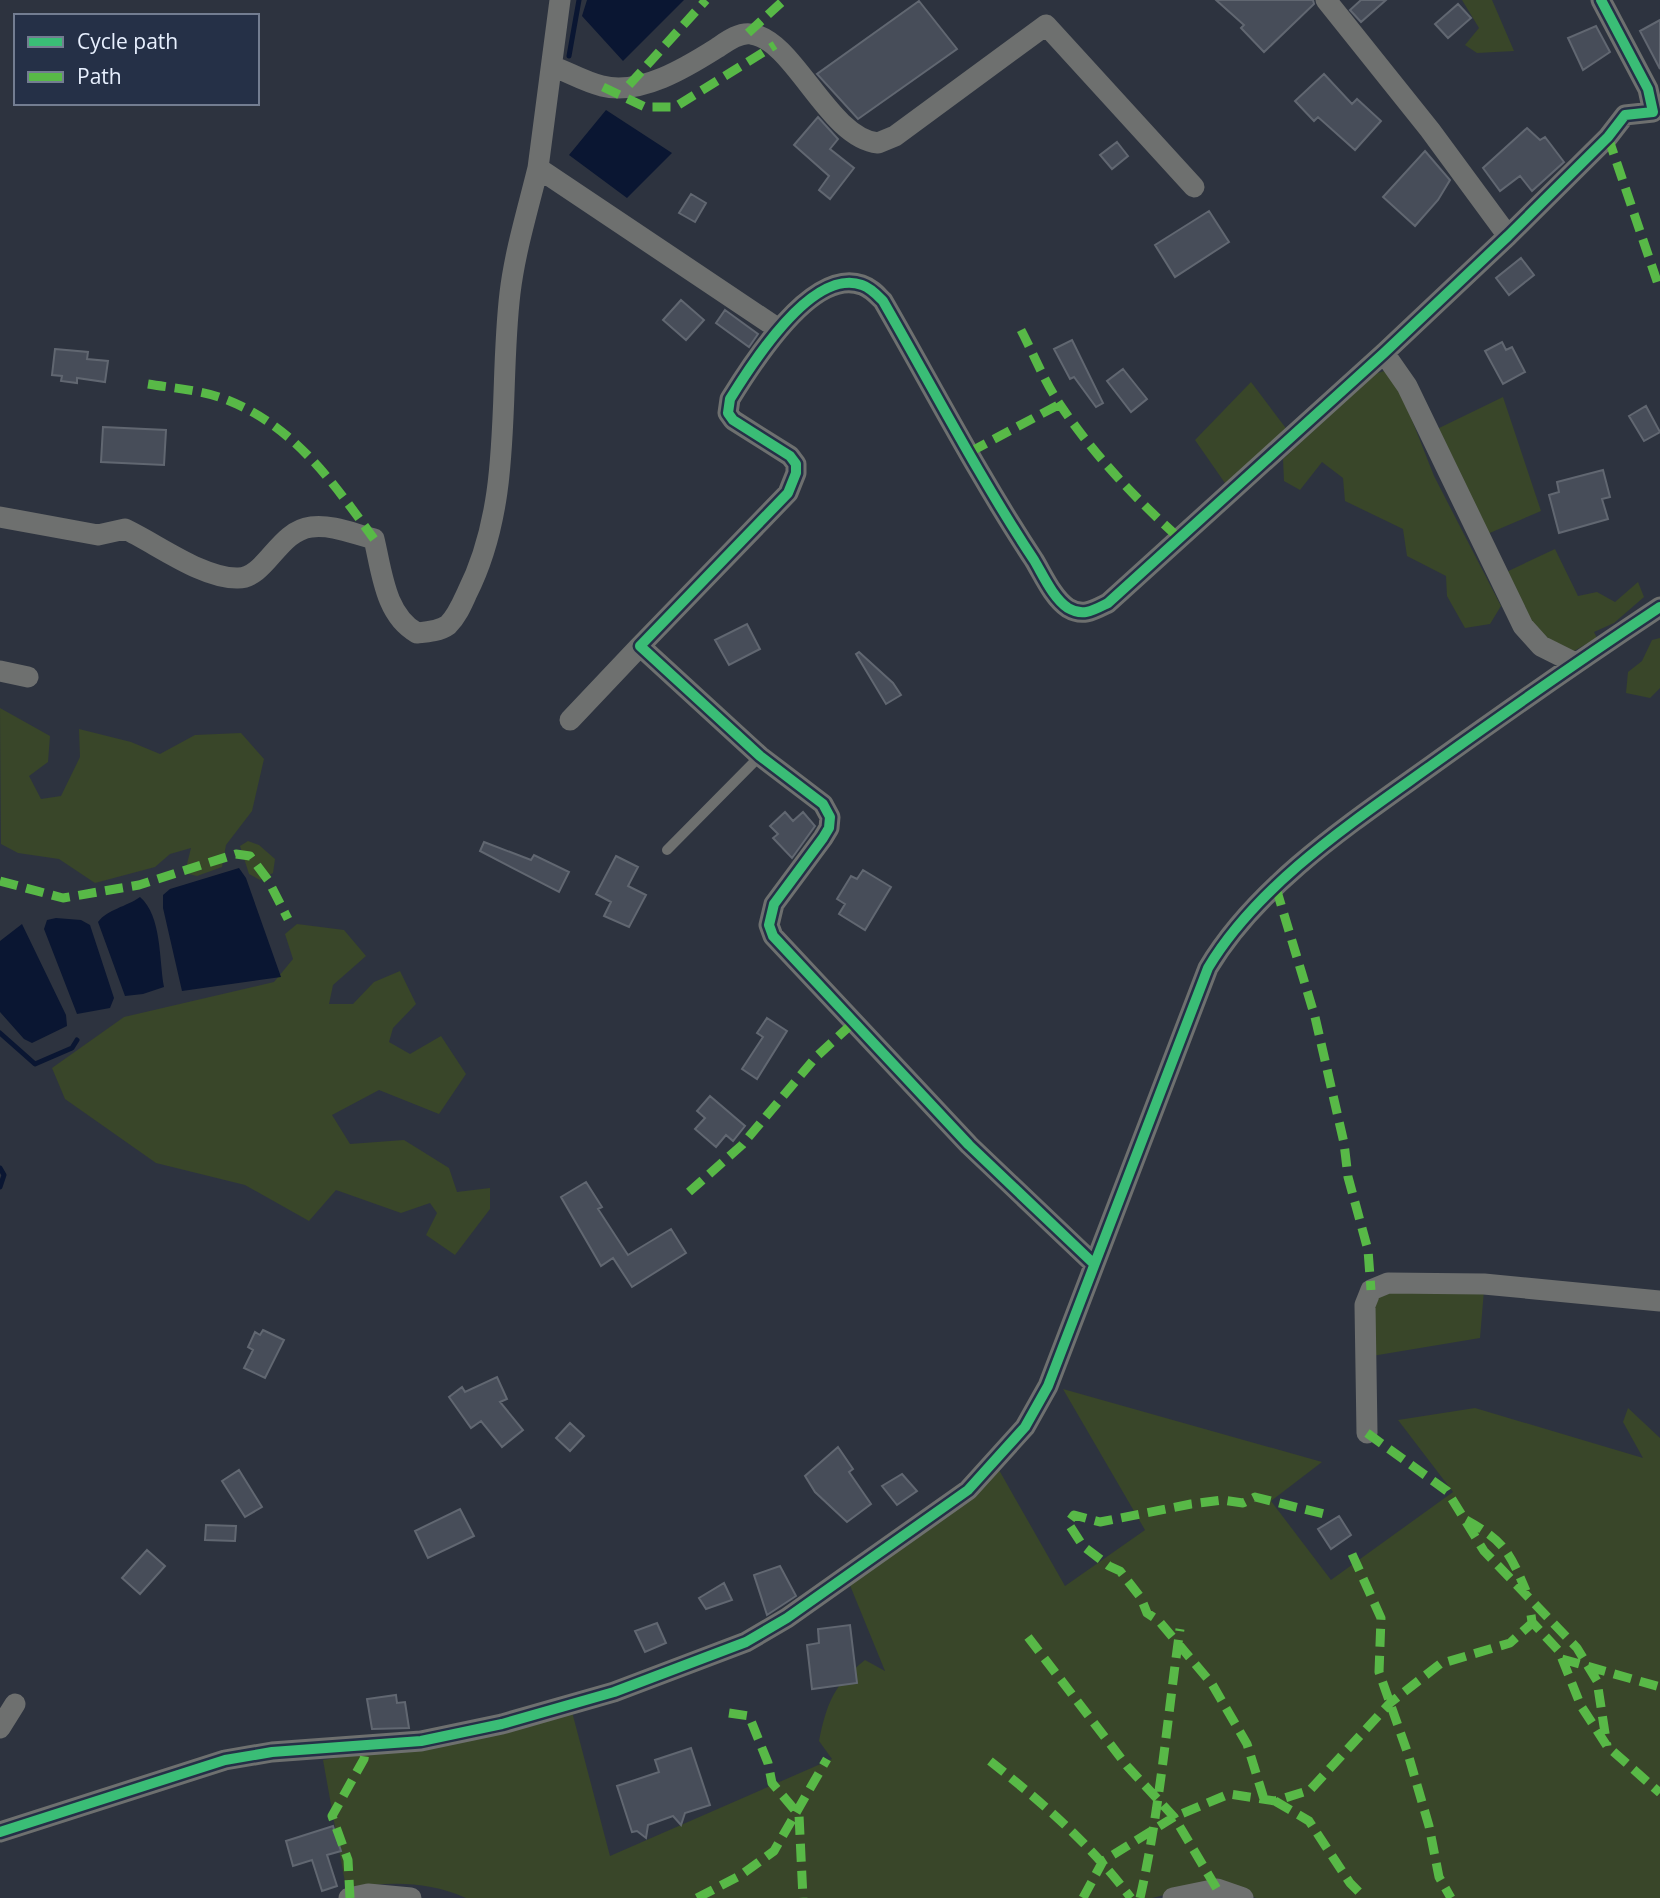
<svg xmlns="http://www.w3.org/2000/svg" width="1660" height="1898" font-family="'Open Sans',sans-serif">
	<rect width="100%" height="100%" fill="#2d333f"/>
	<path fill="#394629" d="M1462 0H1492L1514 51 1477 53 1465 45 1479 28Z
		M1387 370 1399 387 1434 476 1501 606 1490 624 1465 628 1447 596 1446 576 1407 556 1403 529 1345 501 1343 478 1322 462 1300 490 1284 481 1283 459 1372 375Z
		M1251 382 1288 431 1227 486 1195 440Z
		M1503 397 1541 511 1485 535 1433 431Z
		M1555 549 1578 596 1597 592 1615 602 1638 582 1644 597 1614 623 1594 632 1597 638 1574 651 1557 650 1534 630 1502 574Z
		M1660 638V688L1650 698 1626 693 1628 672 1642 661 1652 640Z
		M0 708 50 736 48 762 29 776 41 799 61 796 80 757 79 729 131 742 160 754 195 735 241 733 264 759 252 811 226 845 222 867 197 876 189 874 187 864 191 848 170 854 155 867 95 883 59 859 18 853 1 844Z
		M248 841 259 845 275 859 273 873 260 880 249 874 240 846Z
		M297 924 344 930 366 956 333 985 329 1004H353L374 982 400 971 416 1004 393 1028 389 1042 410 1054 441 1036 466 1074 439 1114 379 1090 332 1115 350 1144 404 1140 449 1168 457 1192 490 1188V1209L455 1255 426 1235 437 1213 430 1203 401 1213 336 1190 309 1221 245 1185 156 1163 65 1099 52 1068 124 1017 274 982 293 959 285 934Z
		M1484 1290 1480 1338 1372 1356 1375 1293Z
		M1063 1389 1322 1462 1271 1501 1331 1580 1453 1492 1398 1420 1475 1408 1643 1458 1623 1422 1628 1408 1660 1438V1898H1256L1219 1882 1152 1898H466C425 1880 389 1882 346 1888L323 1760 455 1737 571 1708 610 1856 832 1759 819 1741C827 1702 834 1685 865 1660L885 1671 847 1578 999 1470 1065 1586 1145 1530Z"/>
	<path fill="#0a1632" d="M587 0H684L623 61 582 16Z
		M606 110 672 153 627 198 569 155Z
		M239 868 246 878 281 977 182 991 163 908V895L170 889Z
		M140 897C162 916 159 960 164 987L143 994 125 996 98 922C108 909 126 907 140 897Z
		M56 918 81 920 90 925 114 998 110 1008 77 1014 44 929 47 920Z
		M22 924 66 1015 67 1026 32 1043 24 1039 0 1012V941Z"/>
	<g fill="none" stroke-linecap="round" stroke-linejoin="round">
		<path stroke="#0a1632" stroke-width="5" d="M569 56 579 0
			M0 1033 35 1064 72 1048 77 1040
			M0 1168 4 1175 0 1187"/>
	</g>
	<path fill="#474d59" stroke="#616771" stroke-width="2" d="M1216 0H1313L1314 4 1264 52 1241 28 1244 25Z
		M1361 0H1386L1361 22 1350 10Z
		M919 1 957 49 858 119 817 74Z
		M1458 4 1471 18 1448 38 1435 24Z
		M1660 20V69L1640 31Z
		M1596 26 1610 52 1583 70 1568 38Z
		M1324 74 1352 104 1357 99 1381 121 1355 150 1318 117 1314 121 1295 101Z
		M818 117 838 139 830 149 854 168 830 199 819 190 829 176 794 145Z
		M1527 128 1540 140 1545 137 1564 162 1532 191 1520 176 1500 191 1483 168Z
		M1117 142 1128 156 1112 169 1100 155Z
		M1425 151 1450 180 1438 200 1415 226 1383 197Z
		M691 194 706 203 695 222 679 213Z
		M1209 211 1229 242 1175 277 1155 245Z
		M1521 258 1534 275 1509 295 1496 278Z
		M681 300 704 320 686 340 663 320Z
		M725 310 758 334 749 347 716 323Z
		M1072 340 1103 403 1096 407 1074 377 1070 379 1054 349Z
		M1502 342 1506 350 1512 347 1525 372 1503 384 1485 351Z
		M55 349 88 352 87 359 108 361 105 382 77 378V383L61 381 62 376 52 375Z
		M1123 369 1147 399 1131 412 1107 381Z
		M1646 406 1660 432 1644 441 1629 416Z
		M103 427 166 430 164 465 101 462Z
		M1603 470 1610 497 1602 499 1608 519 1559 533 1549 495 1559 492 1557 482Z
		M747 624 760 649 729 665 715 640Z
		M859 652 893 683 901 695 886 704 856 654Z
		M785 812 793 821 803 812 815 826 792 858 773 838 778 834 770 826Z
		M484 842 531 860 534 855 569 872 559 892 480 851Z
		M616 856 638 867 628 886 646 895 629 927 604 916 611 902 596 894Z
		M863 870 891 887 865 930 839 914 845 904 837 899 851 876 857 879Z
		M767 1018 787 1031 757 1079 742 1069 763 1037 757 1033Z
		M710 1096 745 1126 733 1141 726 1135 716 1147 695 1129 705 1118 697 1111Z
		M586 1182 602 1207 598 1209 628 1255 671 1229 686 1253 632 1287 613 1258 601 1266 561 1197Z
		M263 1330 284 1340 265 1378 244 1368 253 1350 248 1347 255 1332 260 1335Z
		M497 1377 507 1399 500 1402 523 1430 502 1447 481 1421 471 1428 449 1397 462 1387 465 1392Z
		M570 1423 584 1436 570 1451 556 1438Z
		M838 1447 853 1469 849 1472 871 1504 847 1522 815 1492 805 1476Z
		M239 1470 262 1507 245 1517 222 1481Z
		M902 1474 917 1491 897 1505 882 1486Z
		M460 1509 474 1536 428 1558 415 1531Z
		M1339 1516 1351 1535 1331 1549 1318 1529Z
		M206 1525 236 1526 235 1541 205 1540Z
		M147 1550 165 1566 140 1594 122 1578Z
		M780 1566 796 1596 767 1615 754 1575Z
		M724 1583 732 1600 706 1609 699 1598Z
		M657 1623 666 1643 645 1652 635 1631Z
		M850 1625 857 1683 812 1689 807 1645 819 1643 818 1629Z
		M396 1695 397 1703 405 1702 409 1728 372 1729 367 1699Z
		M691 1748 710 1805 685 1813 681 1825 673 1816 648 1825 646 1838 637 1831 632 1832 617 1786 659 1772 655 1760Z
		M333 1826 341 1851 327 1855 337 1886 322 1891 312 1860 293 1866 286 1841Z"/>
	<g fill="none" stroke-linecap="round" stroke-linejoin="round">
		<path stroke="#6e706f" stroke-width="10" d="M667 850 760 756"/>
		<path stroke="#6e706f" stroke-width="21" d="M560 0 538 168 777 328
			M1326 0 1430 130 1508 236
			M552 66C568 72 585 82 602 86 640 96 687 67 717 48 726 42 739 32 751 34 794 39 828 138 878 143L895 136 1046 25 1194 187
			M1384 353 1407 386 1523 626 1541 646 1575 663
			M0 517 98 535 125 529C157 544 203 579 238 578 266 578 278 531 311 527 331 524 354 534 374 539 382 572 385 615 417 633 427 632 440 631 448 625 457 616 462 604 467 593 514 500 498 393 510 293 515 251 528 209 538 168
			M0 671 28 677
			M570 720 640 646
			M1093 1263 969 1145 773 936 769 925 774 904 823 838 829 828 830 817 823 804 760 756 640 646 788 493 796 473V464L790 456 733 420 728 413 730 399C751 365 812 267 862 285 871 288 877 295 883 301 933 388 979 477 1034 560 1043 575 1053 598 1068 608 1083 617 1094 610 1108 603L1384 353 1508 236 1608 137 1625 115 1653 112 1648 89 1601 0
			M1367 1433 1365 1305 1371 1290 1388 1283 1484 1284 1660 1301
			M0 1728 15 1704
			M0 1832 225 1760 272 1752 421 1741 502 1724 614 1692 746 1642 787 1618 968 1490 1025 1427 1048 1386 1208 968C1258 884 1354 821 1432 765 1507 711 1583 658 1660 607
			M349 1898 368 1894 411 1898
			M1173 1898 1217 1889 1243 1898"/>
		<path stroke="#58b947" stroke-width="9" stroke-dasharray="18 9" stroke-linecap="butt" d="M748 33 784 0
			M629 85 706 0
			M603 87 645 107H675L775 45
			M1608 137 1660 290
			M1021 330C1034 355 1045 383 1061 406 1094 455 1135 498 1179 538
			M148 384C172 388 200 390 222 398 293 424 332 481 374 539
			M970 452 1060 404
			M0 881 63 898 139 885 236 854 250 856 268 880 288 919
			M1276 888 1315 1017 1344 1143 1348 1177 1368 1250 1371 1290
			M689 1192 742 1145 816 1057 854 1022
			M1367 1433 1447 1491 1484 1551 1577 1648 1597 1681 1607 1746
			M1466 1520C1504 1541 1509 1551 1526 1591
			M1352 1554 1381 1618 1379 1672 1408 1754 1429 1826 1439 1877 1451 1898
			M1531 1615 1532 1622 1559 1651 1581 1706 1607 1746 1660 1793
			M1028 1637 1127 1766 1174 1817 1217 1889
			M1562 1659 1660 1687
			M729 1713 749 1716 768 1763 772 1783 799 1815 803 1898
			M990 1761C1044 1804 1089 1843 1131 1898
			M1264 1799 1247 1744 1212 1684 1159 1621 1147 1613 1141 1598 1120 1571 1109 1566 1083 1546 1068 1523 1074 1515 1100 1522 1191 1504 1223 1500 1243 1503 1255 1497 1324 1514
			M1275 1801 1309 1821 1350 1883 1365 1898
			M350 1898 348 1860 332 1816 364 1759 366 1745
			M697 1898 741 1875 774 1851 827 1759
			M1083 1898 1103 1861 1174 1817 1229 1794 1275 1801 1310 1790 1390 1703 1440 1664 1510 1643 1542 1614
			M1140 1898C1160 1810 1167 1719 1180 1629"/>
		<g stroke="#253047" stroke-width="15">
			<path id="cycleway" d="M1093 1263 969 1145 773 936 769 925 774 904 823 838 829 828 830 817 823 804 760 756 640 646 788 493 796 473V464L790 456 733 420 728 413 730 399C751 365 812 267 862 285 871 288 877 295 883 301 933 388 979 477 1034 560 1043 575 1053 598 1068 608 1083 617 1094 610 1108 603L1384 353 1508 236 1608 137 1625 115 1653 112 1648 89 1601 0
				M0 1832 225 1760 272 1752 421 1741 502 1724 614 1692 746 1642 787 1618 968 1490 1025 1427 1048 1386 1208 968C1258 884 1354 821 1432 765 1507 711 1583 658 1660 607"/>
		</g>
		<use href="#cycleway" stroke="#3abd76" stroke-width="10"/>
	</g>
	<rect x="14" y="14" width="245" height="91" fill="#253047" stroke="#737d91" stroke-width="2"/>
	<rect x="28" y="37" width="35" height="10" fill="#3abd76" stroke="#737d91" stroke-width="2"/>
	<text x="77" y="49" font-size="21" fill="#e8f0ff">Cycle path</text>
	<rect x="28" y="72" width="35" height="10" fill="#58b947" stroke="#737d91" stroke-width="2"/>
	<text x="77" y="84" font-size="21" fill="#e8f0ff">Path</text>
</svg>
